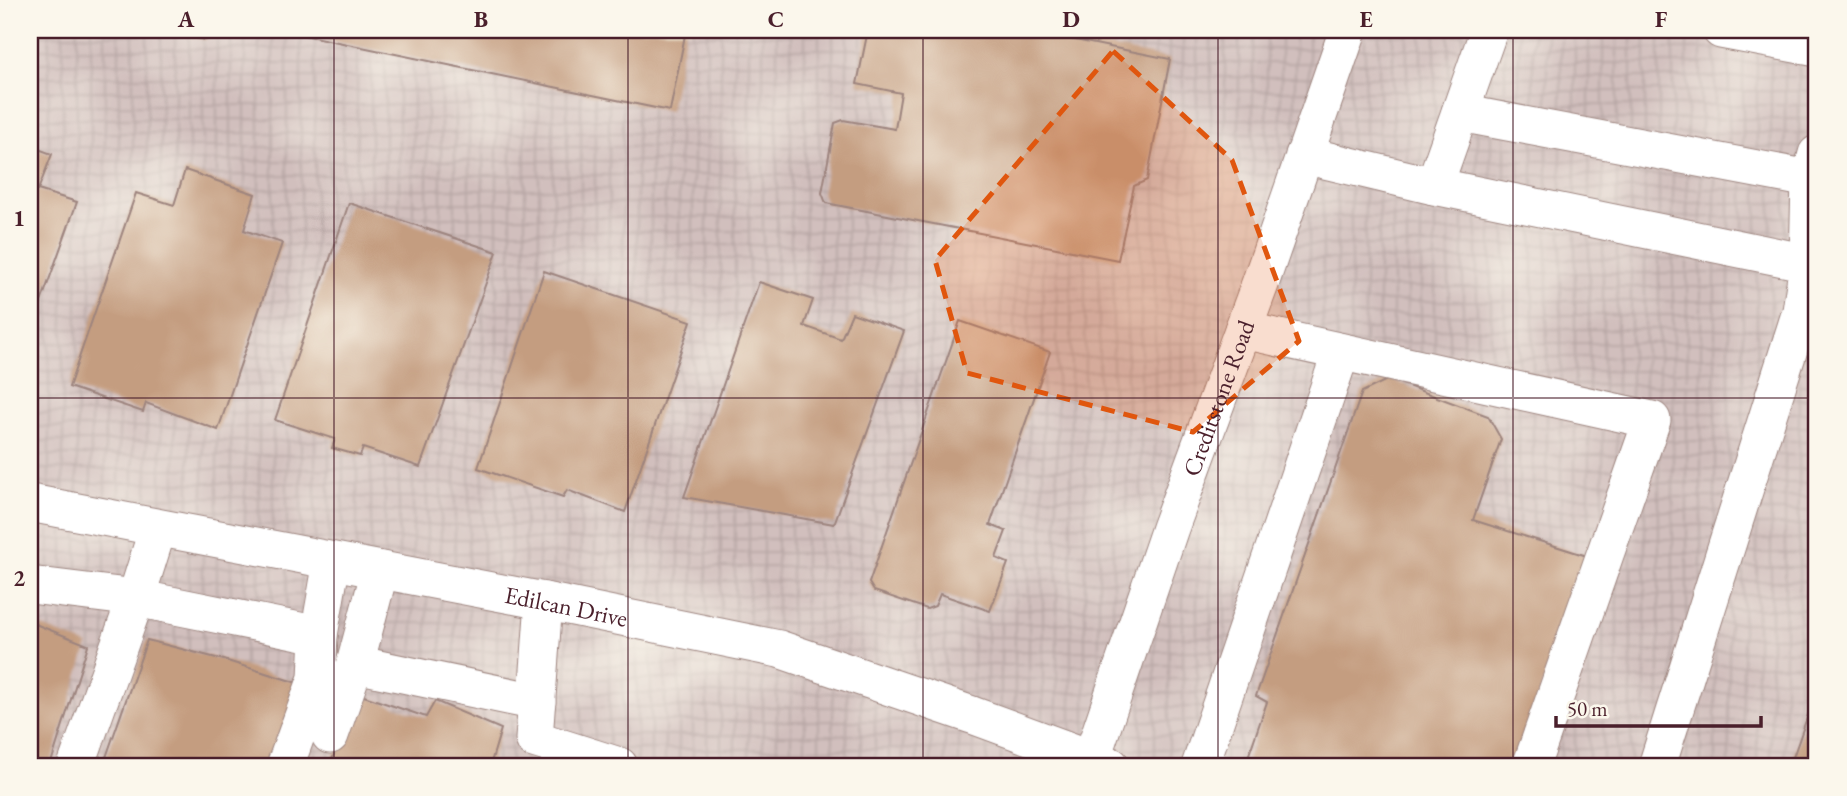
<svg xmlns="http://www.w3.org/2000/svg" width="1847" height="796" font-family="'EB Garamond',serif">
	<defs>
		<pattern id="industrial-grid" width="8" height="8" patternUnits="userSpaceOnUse" patternTransform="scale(1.75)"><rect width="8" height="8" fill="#d1bfbd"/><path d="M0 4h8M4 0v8" fill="none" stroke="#b5a4a3"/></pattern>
	</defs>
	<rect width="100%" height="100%" fill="#fbf7ec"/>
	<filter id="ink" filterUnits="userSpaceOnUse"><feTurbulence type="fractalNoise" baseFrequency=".0143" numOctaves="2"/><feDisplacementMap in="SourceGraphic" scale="14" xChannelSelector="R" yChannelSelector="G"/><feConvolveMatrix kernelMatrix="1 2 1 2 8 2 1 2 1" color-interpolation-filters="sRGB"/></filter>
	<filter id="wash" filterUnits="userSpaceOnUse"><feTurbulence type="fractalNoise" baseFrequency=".00686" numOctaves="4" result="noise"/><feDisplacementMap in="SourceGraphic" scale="28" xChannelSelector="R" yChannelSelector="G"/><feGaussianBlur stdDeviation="1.57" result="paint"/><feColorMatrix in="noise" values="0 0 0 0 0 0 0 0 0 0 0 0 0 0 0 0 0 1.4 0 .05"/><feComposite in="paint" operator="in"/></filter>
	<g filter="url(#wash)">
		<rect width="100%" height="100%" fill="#f0ead2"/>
		<path fill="url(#industrial-grid)" d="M30 30H1817V766H30Z"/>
		<g id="blocks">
			<path fill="#c49d80" d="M161 30H220L205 40Z
				M280 30H686L670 111Z
				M868 30H1025L1170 59 1147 180 1134 186 1118 260 826 203 822 193 835 123 843 120 895 129 901 93 857 84Z
				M30 146 52 154 38 190 77 202 30 333Z
				M185 170 255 194 244 230 282 243 218 430 146 403 143 412 69 387 136 193 174 205Z
				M349 203 497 252 420 467 363 448 360 456 332 448 335 439 275 420Z
				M544 271 691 321 625 512 567 490 563 497 478 468Z
				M759 282 813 300 804 326 841 339 852 313 904 331 834 524 684 497Z
				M960 321 1050 352 990 525 1006 531 996 558 1008 563 990 611 940 594 935 606 927 609 874 591 869 583Z
				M1389 379 1488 416 1501 439 1473 520 1587 556 1515 766H1245L1267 702 1256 696 1362 392Z
				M30 622 88 645 50 766H30Z
				M147 640 224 660 307 686 277 766H103Z
				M1817 689V766H1790Z
				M355 693 426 717 435 701 501 729 490 766H330Z"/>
		</g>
	</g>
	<g filter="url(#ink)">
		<use href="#blocks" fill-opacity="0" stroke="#9d847e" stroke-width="2"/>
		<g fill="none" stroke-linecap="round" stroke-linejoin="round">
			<g stroke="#9d847e" stroke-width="39">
				<g id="minor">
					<path d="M1721 30 1817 48"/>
					<path d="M1460 113 1810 179"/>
					<path d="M1304 155 1434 186 1808 263 1801 311 1657 766"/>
					<path d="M1434 186 1489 30"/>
					<path d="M1808 263 1810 179 1817 154"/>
					<path d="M1243 330 1652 420 1531 766"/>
					<path id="s1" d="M30 503 544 601 779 649 972 715 1111 766"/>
					<path d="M158 528 136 598 319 635 332 561"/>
					<path d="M380 570 355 664 537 702"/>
					<path d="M30 585 136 598 76 766"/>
					<path d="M544 601 534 739 619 766"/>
					<path d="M330 735 355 664"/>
					<path d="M285 766 317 678 319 635"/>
					<path id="s2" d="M1089 766 1170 528 1260 284 1348 30"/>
					<path d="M1200 766 1341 352"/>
				</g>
			</g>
			<use href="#minor" stroke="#fff" stroke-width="37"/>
		</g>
	</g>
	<path fill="#e0560e" fill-opacity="0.2" stroke="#e0560e" stroke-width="5" stroke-dasharray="14 9" stroke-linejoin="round" d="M1113 51 1232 160 1299 341 1193 432 967 373 935 260Z"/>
	<path fill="none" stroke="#4a1f2b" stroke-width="2" stroke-opacity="0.55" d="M334 30V766M628 30V766M923 30V766M1218 30V766M1513 30V766M30 398H1817"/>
	<g text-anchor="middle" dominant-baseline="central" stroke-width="7" stroke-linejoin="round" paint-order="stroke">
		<g font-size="24" fill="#4a1f2b" stroke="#fbf7ec">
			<text stroke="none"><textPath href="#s2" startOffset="390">Creditstone Road</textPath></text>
			<text stroke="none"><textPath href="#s1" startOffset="546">Edilcan Drive</textPath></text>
		</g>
	</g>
	<rect width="1847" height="796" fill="none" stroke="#fbf7ec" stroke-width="77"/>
	<path d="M1556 716v10h205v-10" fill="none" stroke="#4a1f2b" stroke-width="3.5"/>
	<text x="1567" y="716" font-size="21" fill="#4a1f2b" stroke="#fbf7ec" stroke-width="5" paint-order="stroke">50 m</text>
	<rect x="38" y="38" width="1770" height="720" fill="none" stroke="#4a1f2b" stroke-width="2.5"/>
	<g font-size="23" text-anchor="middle" font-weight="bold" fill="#4a1f2b">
		<text x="186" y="27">A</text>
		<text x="481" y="27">B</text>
		<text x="776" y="27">C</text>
		<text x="1071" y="27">D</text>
		<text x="1366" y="27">E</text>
		<text x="1661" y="27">F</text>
		<text x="19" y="226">1</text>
		<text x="19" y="586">2</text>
	</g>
</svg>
